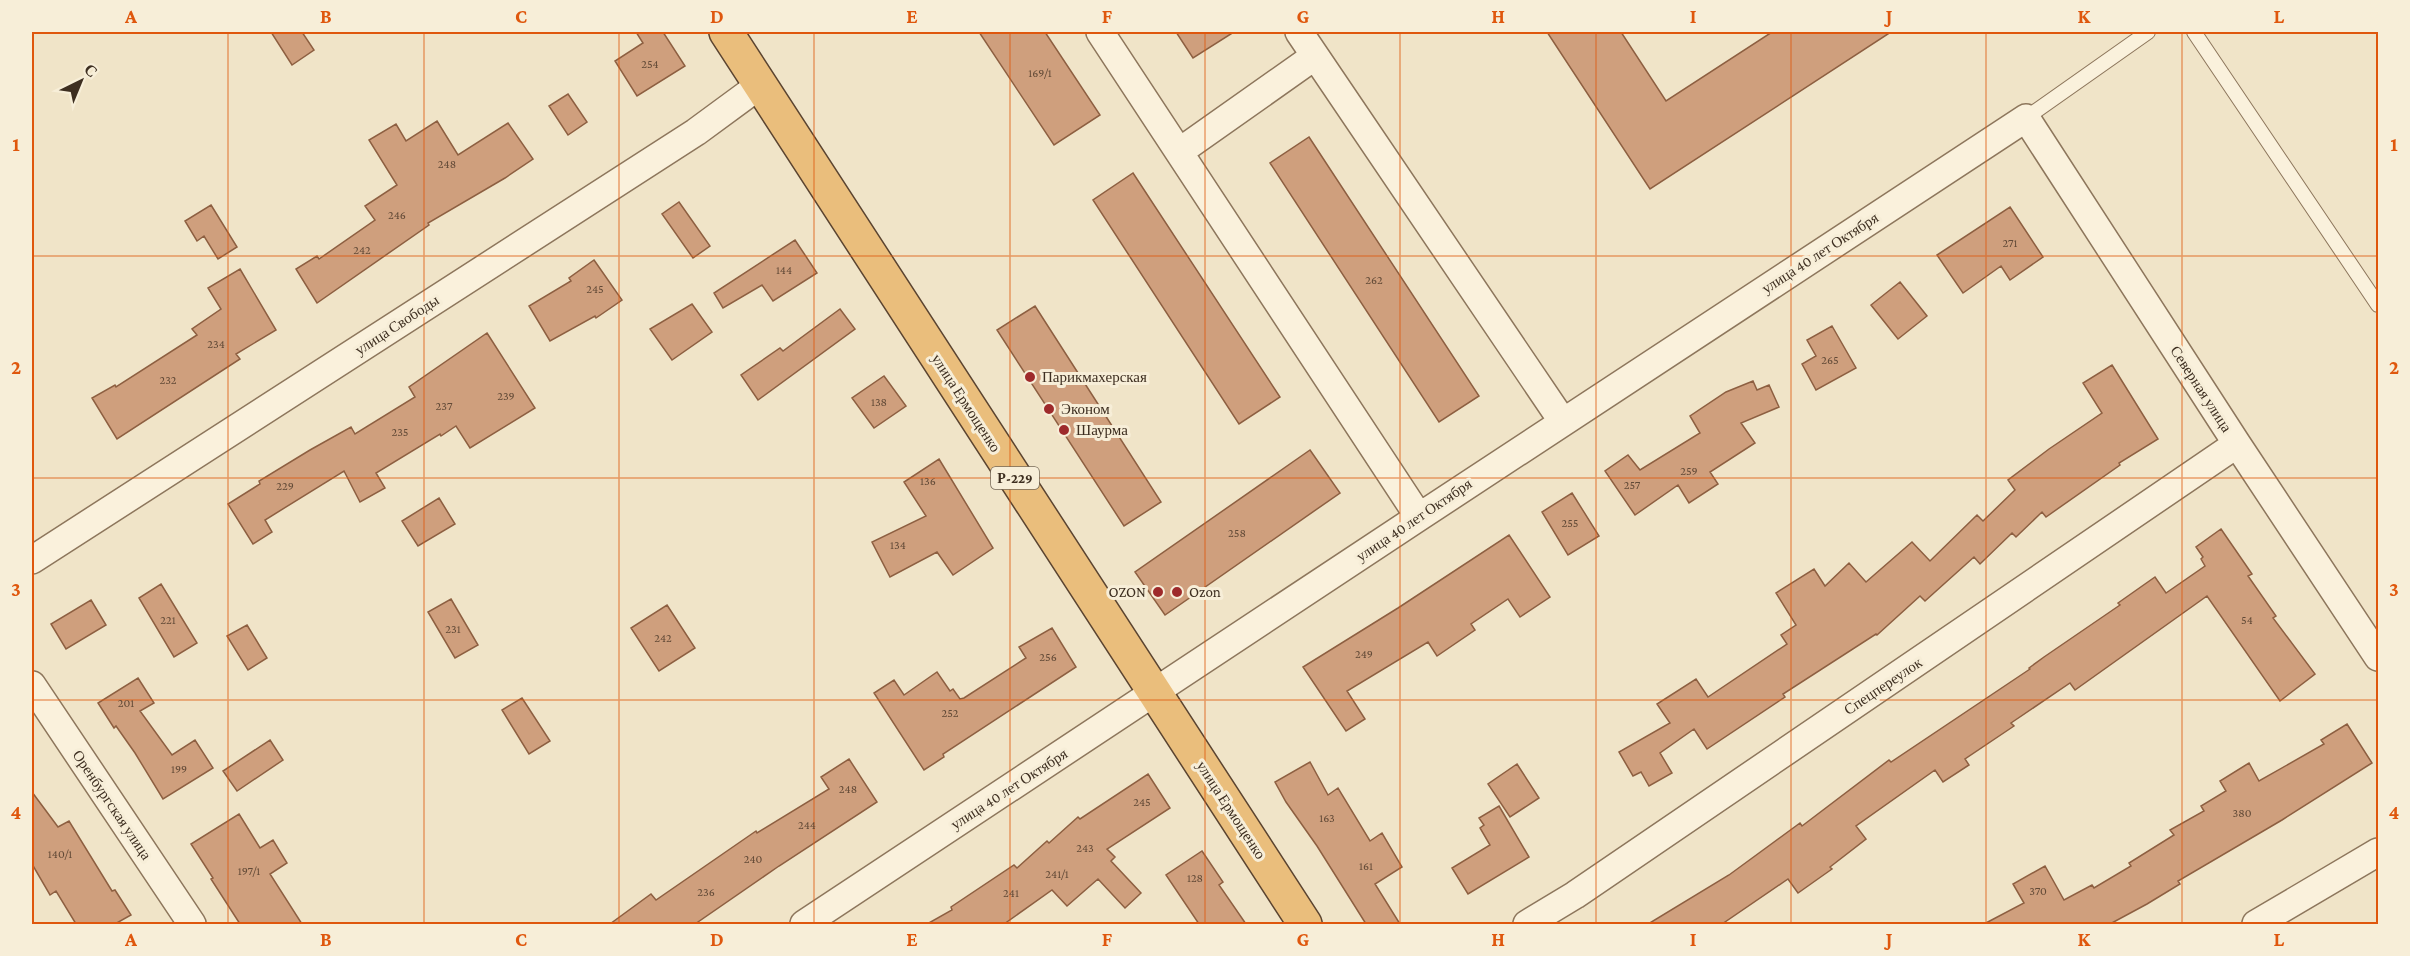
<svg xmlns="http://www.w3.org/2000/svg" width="2410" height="956" font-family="'Crimson Pro',serif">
	<rect width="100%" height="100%" fill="#f0e4c8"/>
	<path fill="#cf9f7d" stroke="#8d5f41" stroke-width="1.5" d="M271 32H302L314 50 292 65Z
		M636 32H663L685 66 637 96 615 61 643 43Z
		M979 32H1045L1100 115 1054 145Z
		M1176 32H1234L1193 58Z
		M1547 32H1621L1666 101 1772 32H1891L1650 189Z
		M568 94 587 122 568 135 549 106Z
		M437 121 458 155 508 123 533 159 505 178 428 223 429 225 317 303 296 269 317 256 319 259 375 220 365 206 397 185 369 140 396 124 406 141Z
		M1309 137 1479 396 1439 422 1270 163Z
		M1133 173 1280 397 1239 424 1093 200Z
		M679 202 710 246 693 258 662 214Z
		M211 205 237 247 218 259 204 236 197 241 185 221Z
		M2010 207 2043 257 2010 280 2001 266 1963 293 1937 255Z
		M795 240 817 273 773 301 762 285 723 308 714 293Z
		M594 260 622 300 596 318 595 316 550 341 529 306 571 281 569 278Z
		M240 269 276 330 236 354 240 359 117 439 92 398 115 385 116 387 197 335 192 329 221 309 208 288Z
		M1900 282 1927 316 1898 339 1871 305Z
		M692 304 712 332 672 360 650 329Z
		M1035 306 1161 502 1124 526 997 330Z
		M840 309 855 329 758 400 741 375 780 348 783 351Z
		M1832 326 1856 368 1816 390 1802 364 1816 356 1807 340Z
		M487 333 535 408 470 448 456 426 441 436 440 434 376 473 385 488 360 502 344 471 265 520 272 532 253 544 228 504 260 484 259 481 310 450 351 427 355 434 415 397 409 387Z
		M2112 365 2158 439 2119 463 2120 465 2046 517 2042 512 2016 537 2012 533 1980 564 1974 557 1925 601 1920 596 1877 635 1876 634 1783 694 1785 697 1707 749 1694 729 1660 753 1672 773 1649 786 1641 772 1633 776 1619 752 1670 723 1657 704 1696 679 1708 697 1787 644 1781 635 1796 625 1776 593 1814 569 1825 586 1849 563 1866 582 1912 542 1930 561 1977 515 1983 521 2015 490 2008 480 2049 449 2102 413 2083 383Z
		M884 376 906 406 874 428 852 398Z
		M1753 381 1757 390 1769 385 1779 407 1741 423 1755 443 1710 472 1718 484 1689 503 1678 485 1635 515 1605 471 1628 455 1640 470 1700 433 1690 416 1726 392Z
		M1310 450 1340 493 1165 615 1135 572Z
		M939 459 993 548 953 575 937 552 890 577 872 542 926 516 904 482Z
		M1572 493 1599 536 1568 555 1542 512Z
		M439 498 455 524 418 546 402 521Z
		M2221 529 2252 574 2248 576 2276 616 2273 618 2315 674 2280 701 2207 596 2075 690 2070 683 2011 723 2014 726 1965 759 1969 765 1943 782 1935 770 1856 826 1866 839 1830 867 1832 869 1798 893 1788 879 1722 924H1648L1729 875 1800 823 1802 826 1889 760 1891 762 2030 669 2029 668 2044 657 2120 605 2118 603 2155 577 2166 593 2205 566 2201 559 2203 557 2196 547Z
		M1509 535 1550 597 1520 617 1508 599 1471 624 1475 630 1437 656 1428 642 1347 691 1365 719 1346 731 1303 667 1398 608Z
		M161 584 197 643 174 657 139 598Z
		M451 599 478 645 455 658 428 612Z
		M91 600 106 625 66 649 51 624Z
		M667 605 695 648 659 671 631 628Z
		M247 625 267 658 248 670 227 636Z
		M1052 628 1076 667 943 754 944 757 924 770 874 693 894 680 904 695 937 672 950 691 953 689 960 699 964 698 1026 658 1019 647Z
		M138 678 154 703 140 711 172 755 195 740 213 768 163 799 135 753 116 726 114 728 98 703Z
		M522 698 550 741 529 754 502 710Z
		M2347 724 2372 763 2282 820 2178 881 2180 884 2147 904 2110 924H1984L2024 903 2013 884 2045 866 2064 900 2092 885 2094 888 2131 866 2129 863 2174 835 2170 830 2204 811 2201 806 2226 791 2220 781 2249 763 2259 781 2324 744 2321 740Z
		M270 740 283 760 237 791 223 771Z
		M849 759 877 802 779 866 695 924H610L651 894 656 900 756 831 757 833 829 789 821 777Z
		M1310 762 1328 795 1338 788 1370 841 1382 833 1402 867 1375 884 1400 924H1366L1317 846 1286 802 1275 782Z
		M1517 764 1539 798 1510 817 1488 784Z
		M1148 774 1170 808 1107 849 1115 857 1111 861 1141 893 1125 908 1098 879 1067 906 1052 890 1004 924H927L952 910 951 907 1014 865 1017 868 1047 841 1049 843 1078 817 1080 819Z
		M32 792 58 827 69 821 112 891 115 890 131 915 115 924H76L56 891 50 895 32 864Z
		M1499 806 1529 857 1468 894 1452 868 1490 845 1480 828 1484 825 1479 818Z
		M239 814 260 848 273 840 287 863 270 874 302 924H240L211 879 213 878 191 844Z
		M1202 851 1223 882 1219 885 1246 924H1199L1166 875Z"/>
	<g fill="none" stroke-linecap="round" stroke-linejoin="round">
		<g stroke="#8d765c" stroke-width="16">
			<path id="service" d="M2194 32 2378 305
				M2026 118 2148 32"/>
		</g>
		<g stroke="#8d765c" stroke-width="30">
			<path id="minor" d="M1100 32 1419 517
				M1299 32 1563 422
				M1179 152 1315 56
				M32 560 696 132 760 85
				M32 685 192 924
				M804 924 1419 517 2026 118 2237 444 2378 657
				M1527 924 1575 895 2237 444
				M2256 924 2378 852"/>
		</g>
		<g stroke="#5b4430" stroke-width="36">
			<path id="trunk" d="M726 32 1305 924"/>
		</g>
		<use href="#service" stroke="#faf1dc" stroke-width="14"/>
		<use href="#minor" stroke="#faf1dc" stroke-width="27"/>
		<use href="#trunk" stroke="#eabe7c" stroke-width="33"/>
	</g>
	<path fill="none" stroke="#df570d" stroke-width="1.5" stroke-opacity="0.55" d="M228 32V924M424 32V924M619 32V924M814 32V924M1010 32V924M1205 32V924M1400 32V924M1596 32V924M1791 32V924M1986 32V924M2182 32V924M32 256H2378M32 478H2378M32 700H2378"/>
	<g fill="#9e2a2b" stroke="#f7eed8" stroke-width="2">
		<circle cx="1030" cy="377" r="6"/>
		<circle cx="1049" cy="409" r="6"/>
		<circle cx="1064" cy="430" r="6"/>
		<circle cx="1158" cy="592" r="6"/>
		<circle cx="1177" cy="592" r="6"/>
	</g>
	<g text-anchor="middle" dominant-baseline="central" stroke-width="6" stroke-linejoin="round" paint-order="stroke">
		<g font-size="12" fill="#624a37">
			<text x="650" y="64">254</text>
			<text x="1040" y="73">169/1</text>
			<text x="447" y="164">248</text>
			<text x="397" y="215">246</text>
			<text x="2010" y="243">271</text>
			<text x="362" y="250">242</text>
			<text x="784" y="270">144</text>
			<text x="1374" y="280">262</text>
			<text x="595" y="289">245</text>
			<text x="216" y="344">234</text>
			<text x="1830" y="360">265</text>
			<text x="168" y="380">232</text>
			<text x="506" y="396">239</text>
			<text x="879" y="402">138</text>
			<text x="444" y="406">237</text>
			<text x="400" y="432">235</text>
			<text x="1689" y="471">259</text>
			<text x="928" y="481">136</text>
			<text x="1632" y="485">257</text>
			<text x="285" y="486">229</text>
			<text x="1570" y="523">255</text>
			<text x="1237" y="533">258</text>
			<text x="898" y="545">134</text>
			<text x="168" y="620">221</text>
			<text x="2247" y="620">54</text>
			<text x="453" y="629">231</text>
			<text x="663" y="638">242</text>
			<text x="1364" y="654">249</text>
			<text x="1048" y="657">256</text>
			<text x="126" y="703">201</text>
			<text x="950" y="713">252</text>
			<text x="179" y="769">199</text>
			<text x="848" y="789">248</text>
			<text x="1142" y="802">245</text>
			<text x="2242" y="813">380</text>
			<text x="1327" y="818">163</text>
			<text x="807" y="825">244</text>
			<text x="1085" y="848">243</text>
			<text x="60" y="854">140/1</text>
			<text x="753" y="859">240</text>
			<text x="1366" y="866">161</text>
			<text x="249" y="871">197/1</text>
			<text x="1057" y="874">241/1</text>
			<text x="1195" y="878">128</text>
			<text x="2038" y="891">370</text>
			<text x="706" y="892">236</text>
			<text x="1011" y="893">241</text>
		</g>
		<rect fill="#f7eed8" stroke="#756857" stroke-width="1.5" x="991" y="467" width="48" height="22" rx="4.5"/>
		<g font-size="14" font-weight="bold" fill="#3d2e20">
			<text x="1015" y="478">Р-229</text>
		</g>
		<g font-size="15" fill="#3d2e20" stroke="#f7eed8">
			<text transform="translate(1820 253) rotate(-33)">улица 40 лет Октября</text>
			<text transform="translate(397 325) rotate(-33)">улица Свободы</text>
			<text transform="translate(2201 389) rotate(57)">Северная улица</text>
			<text transform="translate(966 403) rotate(57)">улица Ермощенко</text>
			<text transform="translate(1414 520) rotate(-34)">улица 40 лет Октября</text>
			<text transform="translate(1883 686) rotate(-34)">Спецпереулок</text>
			<text transform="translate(1009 789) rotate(-33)">улица 40 лет Октября</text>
			<text transform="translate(112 805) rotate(56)">Оренбургская улица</text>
			<text transform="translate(1231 810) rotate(57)">улица Ермощенко</text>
		</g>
		<g font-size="15" fill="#3d2e20" stroke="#f7eed8" text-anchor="start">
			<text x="1042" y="377">Парикмахерская</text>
			<text x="1061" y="409">Эконом</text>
			<text x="1076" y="430">Шаурма</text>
			<text x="1146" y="592" text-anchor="end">OZON</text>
			<text x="1189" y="592">Ozon</text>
		</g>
	</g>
	<rect width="2410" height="956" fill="none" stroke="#f7eed8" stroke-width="66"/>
	<g transform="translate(81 81) rotate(43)" stroke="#f7eed8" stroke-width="4.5" paint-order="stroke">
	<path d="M0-4.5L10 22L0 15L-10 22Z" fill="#3d2e20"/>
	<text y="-9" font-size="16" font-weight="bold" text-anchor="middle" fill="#3d2e20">С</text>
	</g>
	<rect x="33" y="33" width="2344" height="890" fill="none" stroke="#df570d" stroke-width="2"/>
	<g font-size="20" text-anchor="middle" font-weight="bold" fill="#df570d">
		<text x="131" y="23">A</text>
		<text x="326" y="23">B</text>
		<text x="521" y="23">C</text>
		<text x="717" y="23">D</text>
		<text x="912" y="23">E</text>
		<text x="1107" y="23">F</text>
		<text x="1303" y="23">G</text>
		<text x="1498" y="23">H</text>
		<text x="1693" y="23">I</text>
		<text x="1889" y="23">J</text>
		<text x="2084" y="23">K</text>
		<text x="2279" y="23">L</text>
		<text x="16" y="151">1</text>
		<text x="2394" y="151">1</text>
		<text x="16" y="374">2</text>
		<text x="2394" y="374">2</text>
		<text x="16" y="596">3</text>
		<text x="2394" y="596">3</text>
		<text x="16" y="819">4</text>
		<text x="2394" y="819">4</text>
		<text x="131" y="946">A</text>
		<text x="326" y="946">B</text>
		<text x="521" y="946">C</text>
		<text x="717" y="946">D</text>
		<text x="912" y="946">E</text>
		<text x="1107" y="946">F</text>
		<text x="1303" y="946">G</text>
		<text x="1498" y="946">H</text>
		<text x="1693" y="946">I</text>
		<text x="1889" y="946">J</text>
		<text x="2084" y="946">K</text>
		<text x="2279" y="946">L</text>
	</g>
</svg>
